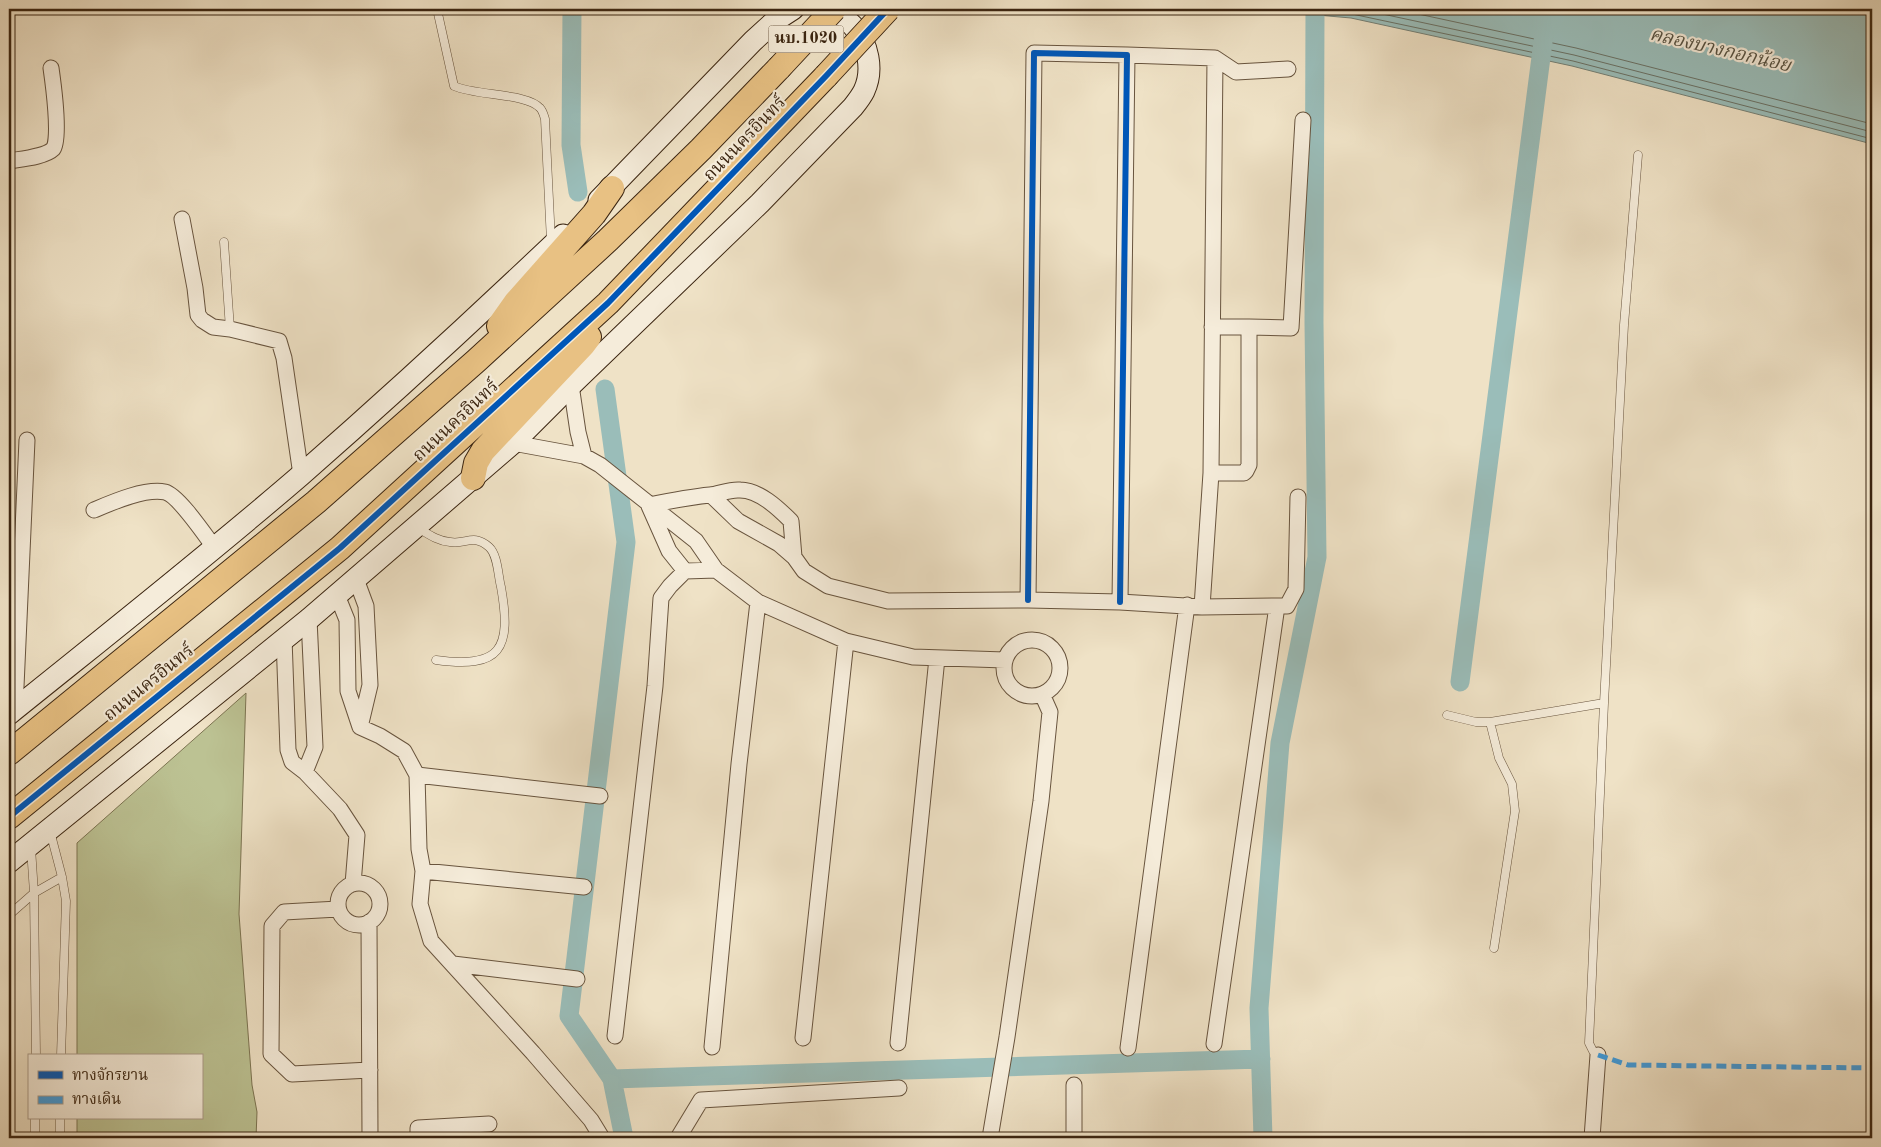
<svg xmlns="http://www.w3.org/2000/svg" width="1881" height="1147" font-family="'Old Standard TT','Noto Serif Thai',serif">
	<rect width="100%" height="100%" fill="#efe2c6"/>
	<filter id="stains"><feTurbulence type="fractalNoise" baseFrequency=".004" numOctaves="4"/><feColorMatrix values="0 0 0 0 .2 0 0 0 0 .09 0 0 0 0 .02 0 0 0 .5 -.17"/></filter>
	<radialGradient id="worn" r=".72"><stop offset=".6" stop-color="#630" stop-opacity="0"/><stop offset="1" stop-color="#630" stop-opacity=".3"/></radialGradient>
	<path fill="#bcc293" stroke="#7c7452" d="M246 693 239 914 252 1085 257 1112 256 1138H77V1118H201V1056H77V843Z"/>
	<path fill="#9abdb9" stroke="#748076" d="M1249 9H1872V144L1572 66 1507 52 1351 18Z"/>
	<g fill="none" stroke-linecap="round" stroke-linejoin="round">
		<path stroke="#6a7165" stroke-width="1" d="M1302 9 1352 14 1573 61 1872 139
			M1359 9 1574 55 1872 132
			M1395 9 1576 48 1872 124"/>
		<path stroke="#9abdb9" stroke-width="19" d="M572 9 571 145 578 192
			M605 389 626 542 569 1016 612 1079 624 1138
			M1460 682 1544 34
			M612 1079 1261 1059
			M1263 1138 1259 1008 1280 743 1317 557 1314 323 1315 9"/>
		<g stroke="#68543e" stroke-width="9">
			<path id="lane" d="M437 9 454 86C476 96 527 93 540 108 543 111 544 116 545 119L551 241
				M224 242 230 329
				M418 528C428 534 438 541 450 542 466 545 473 533 489 547 498 555 498 576 501 587 512 649 501 669 436 660
				M1447 715 1476 722H1490L1604 703
				M1490 722 1499 758 1512 784 1515 811 1494 948
				M50 831 62 877 66 901 61 1056
				M31 848 34 893 36 1056
				M9 915 34 893 62 877
				M1598 1055 1593 1051 1589 1043 1604 703 1624 325 1638 155
				M35 1138V1118
				M60 1138V1118"/>
		</g>
		<g stroke="#68543e" stroke-width="17">
			<path id="street" d="M1127 55 1215 58 1211 473 1202 607
				M1215 58 1236 72 1288 69
				M9 161C20 159 45 157 53 149 61 140 53 82 51 68
				M182 219 195 288 198 315 202 320 213 327 230 329 279 341 284 358 301 475
				M1249 327 1291 328 1303 120
				M571 385 578 432 584 456
				M513 443 584 456 600 465 696 541 716 570 758 602 846 641 913 657 1005 660
				M1211 473H1244L1246 471 1249 465V327H1212
				M711 495 738 521 779 544 794 557 804 571 828 586 888 601 1028 600 1120 602 1202 607 1277 606 1214 1044
				M649 505C669 501 689 497 710 495 719 494 730 489 740 490 759 490 778 508 791 521L794 557
				M649 506 669 551 685 571
				M94 510C113 502 145 488 165 492 178 495 205 535 214 547
				M356 579 366 606 370 685 360 727
				M337 595 347 620 348 691 360 727 380 736 404 751 417 775 419 849 423 871 420 904 431 941 533 1053 591 1120 602 1138
				M1028 600 1034 53 1127 55 1120 602
				M1277 606H1287L1296 589 1298 497
				M284 638 288 750 292 762 305 772 315 747 309 619
				M1004 668a28 28 0 1 1 56 0a28 28 0 1 1-56 0Z
				M15 709 27 440
				M305 772 340 809 357 835 353 884
				M417 775 600 796
				M423 871 584 887
				M338 904a21 21 0 1 1 42 0a21 21 0 1 1-42 0Z
				M338 909 284 912 272 926 271 1054 292 1074 370 1070
				M369 922 370 1138
				M453 964 577 979
				M615 1036 655 686 661 598 670 586 685 571 716 570
				M803 1038 846 641
				M898 1043 937 658
				M712 1047 739 764 758 602
				M1128 1048 1187 605
				M418 1138V1128L489 1124
				M678 1138 701 1100 899 1088
				M990 1138 1007 1037 1041 801 1050 712 1042 694
				M1074 1138V1085
				M1592 1138 1598 1055"/>
		</g>
		<g stroke="#3b2511" stroke-width="23">
			<path id="secondary" d="M599 200 753 41 776 20 793 9
				M9 714C107 635 206 557 301 475 390 397 477 317 563 235
				M9 862 309 619 513 443 571 385 760 203 853 107C857 102 861 97 864 91 874 70 868 43 853 26 845 17 834 12 823 9"/>
		</g>
		<g stroke="#3b2511" stroke-width="26">
			<path id="primary" d="M499 326 516 302 594 214 612 188
				M473 478 476 463 483 451 583 345 589 337
				M9 753 316 502 476 361 608 240 701 149 779 68
				M9 817 340 548 608 303 826 76"/>
		</g>
		<use href="#lane" stroke="#f5ecda" stroke-width="8"/>
		<use href="#street" stroke="#f5ecda" stroke-width="15"/>
		<use href="#secondary" stroke="#f5ecda" stroke-width="21"/>
		<use href="#primary" stroke="#e8c183" stroke-width="24"/>
		<g stroke="#3b2511" stroke-width="26" stroke-linecap="butt">
			<path id="primary-bridge" d="M779 68 834 9
				M826 76 888 9"/>
		</g>
		<use href="#primary-bridge" stroke="#e8c183" stroke-width="24"/>
		<path stroke="#3f9cde" stroke-width="5" stroke-dasharray="10 5" stroke-linecap="butt" d="M1598 1055 1628 1065 1872 1068"/>
		<g stroke="#f5ecda" stroke-width="9">
			<path id="cycleway" d="M1028 600 1034 53 1127 55 1120 602
				M9 817 340 548 608 303 826 76 888 9"/>
		</g>
		<use href="#cycleway" stroke="#0057b8" stroke-width="6"/>
	</g>
	<g text-anchor="middle" dominant-baseline="central" stroke-width="4.5" stroke-linejoin="round" paint-order="stroke">
		<rect fill="#f5ecda" stroke="#73614d" stroke-width="1" x="768.5" y="25.5" width="75" height="27" rx="4"/>
		<g font-size="16" font-weight="bold" fill="#3b2511">
			<text x="806" y="39">นบ.1020</text>
		</g>
		<g font-size="18" fill="#3b2511" stroke="#f5ecda">
			<text transform="translate(745 139) rotate(-46)">ถนนนครอินทร์</text>
			<text transform="translate(456 421) rotate(-43)">ถนนนครอินทร์</text>
			<text transform="translate(149 683) rotate(-39)">ถนนนครอินทร์</text>
		</g>
		<g font-size="19" font-style="italic" fill="#585343" stroke="#f5ecda">
			<text transform="translate(1720 51) rotate(13)">คลองบางกอกน้อย</text>
		</g>
	</g>
	<rect width="1881" height="1147" fill="none" stroke="#efe2c6" stroke-width="30"/>
	<rect x="10" y="10" width="1861" height="1127" fill="none" stroke="#3b2511" stroke-width="2.5"/>
	<rect x="15" y="15" width="1851" height="1117" fill="none" stroke="#3b2511"/>
	<rect x="28" y="1054" width="175" height="65" fill="#f5ecda" stroke="#ab9c8a"/>
	<rect x="38" y="1071" width="25" height="8" fill="#0057b8" stroke="#ab9c8a"/>
	<text x="72" y="1080" font-size="15" fill="#3b2511">ทางจักรยาน</text>
	<rect x="38" y="1096" width="25" height="8" fill="#3f9cde" stroke="#ab9c8a"/>
	<text x="72" y="1104" font-size="15" fill="#3b2511">ทางเดิน</text>
	<rect width="100%" height="100%" filter="url(#stains)"/>
	<rect width="100%" height="100%" fill="url(#worn)"/>
</svg>
